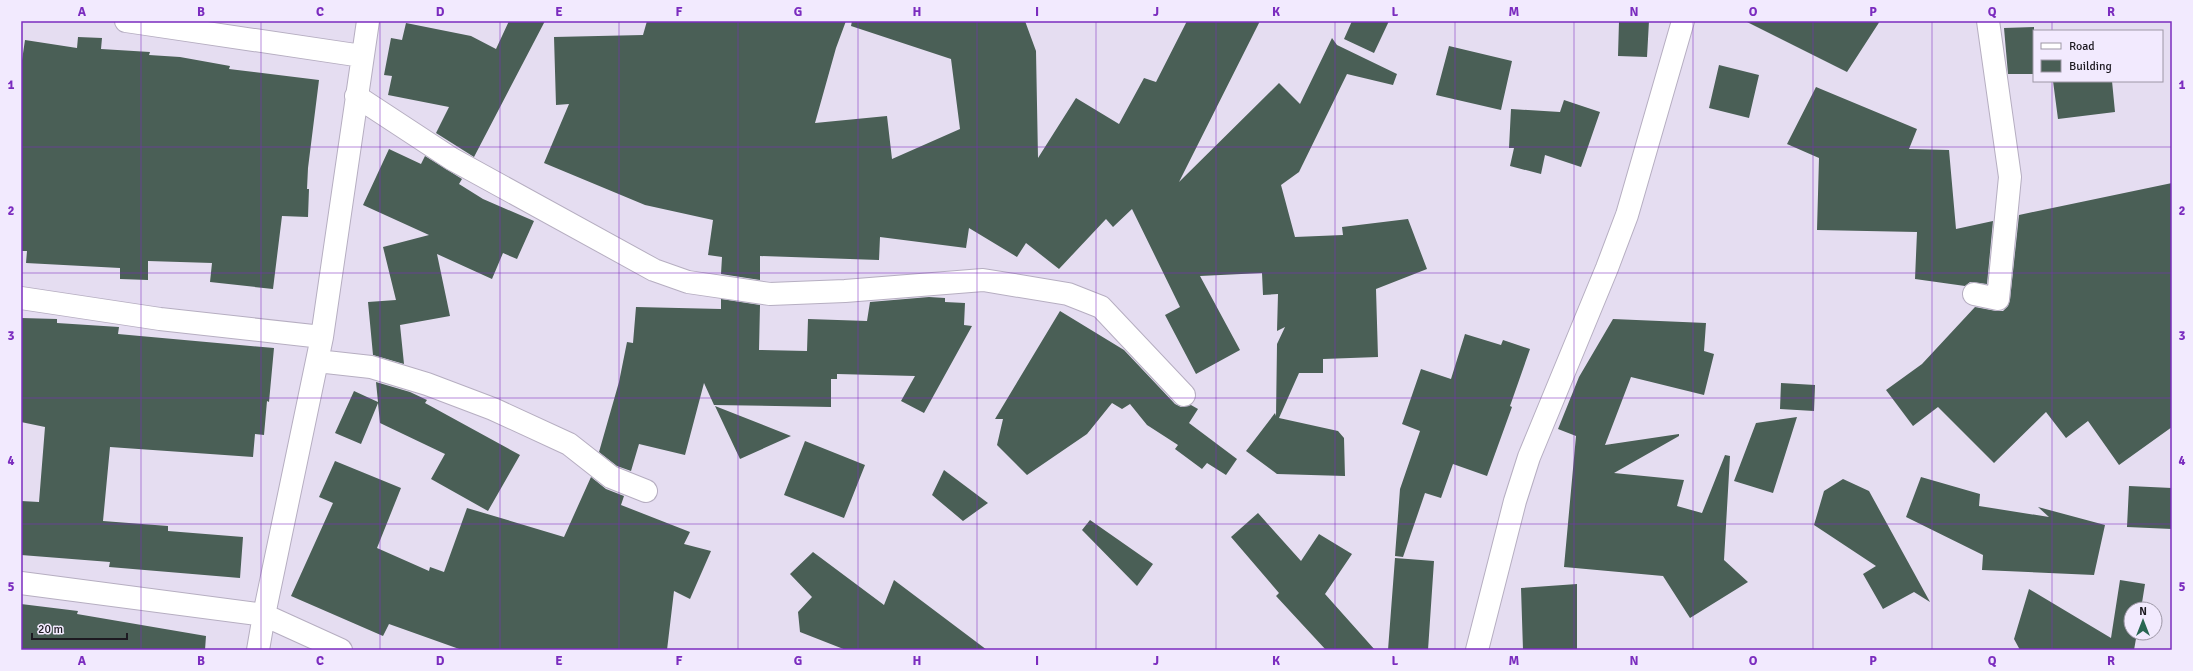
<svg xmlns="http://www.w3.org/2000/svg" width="2193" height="671" font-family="Signika,sans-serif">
	<rect width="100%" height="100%" fill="#e5ddf1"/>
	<path fill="#4a5f56" d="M509 21H545L474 157 436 133 449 107 388 95 392 76 384 75 391 38 402 40 406 23 471 36 496 49Z
		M647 21H846L836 48 815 123 887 116 892 159 960 129 951 59 851 26 852 21H1025L1036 51 1038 158 1076 98 1119 124 1144 78 1156 82 1187 21H1260L1179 182 1279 83 1300 104 1332 38 1337 45 1397 74 1393 85 1347 74 1299 172 1281 185 1295 237 1343 235 1342 227 1408 219 1427 269 1376 289 1378 357 1323 359V373H1299L1279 418 1338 431 1344 438 1345 476 1277 474 1246 451 1275 413 1276 416 1277 344 1285 327 1277 331 1278 294 1263 295 1262 273 1200 276 1240 350 1196 374 1165 315 1180 307 1132 209 1113 227 1106 219 1059 269 1026 243 1017 257 969 228 966 248 880 237 879 260 760 256V280L721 274 722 257 708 255 713 220 645 205 544 163 569 104 556 105 554 37 643 35Z
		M1352 21H1389L1374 53 1344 39Z
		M1619 21H1649L1647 57 1618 56Z
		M1745 21H1880L1847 72Z
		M2034 27V74H2008L2004 28Z
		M78 37 102 38 101 49 150 52 149 55 180 57 230 66 229 69 319 80 308 168 307 189H309L308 217 282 216 273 289 210 282 212 263 148 261V280L120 279V268L26 263 27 251H21V67L25 40 77 48Z
		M1449 46 1512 61 1501 110 1436 95Z
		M1719 65 1759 75 1749 118 1709 108Z
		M2053 81H2112L2115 112 2058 119Z
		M1816 87 1917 129 1909 149 1949 150 1956 229 1993 221 1987 284 1970 282 1965 286 1915 279 1917 232 1817 230 1819 158 1787 144Z
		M1564 100 1600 112 1581 167 1545 155 1541 174 1510 166 1514 148H1509L1511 109 1560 112Z
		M389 149 421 164 425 156 462 179 459 184 483 199 534 221 517 259 503 253 492 279 437 254 450 316 400 325 404 364 373 355 368 302 396 300 383 247 429 235 363 205Z
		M2172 183V427L2119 465 2088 421 2066 438 2046 412 1994 463 1938 407 1913 426 1886 390 1922 364 1975 307 1996 311H2003L2008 306 2010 300 2019 215Z
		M929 297 945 298V302L965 303 964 325 972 326 924 413 901 401 915 376 837 374V379H831V407L714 405 704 383 685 455 639 444 631 471 617 466 599 452 619 382 627 342 633 343 636 307 721 309V299L760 305 759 350 807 351 808 319 867 321 870 302Z
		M1060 311 1124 350 1175 404 1181 407 1191 405 1198 409 1189 423 1237 459 1226 475 1207 463 1202 469 1175 449 1178 445 1147 425 1130 404 1122 409 1112 403 1087 434 1027 475 997 445 1003 419H995Z
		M21 318 57 319V323L119 327 118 334 274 348 269 402 267 401 264 435 255 434 253 457 110 447 103 521 168 526V531L243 537 240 578 109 567 110 562 21 555V501L39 502 45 427 21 422Z
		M1613 319 1706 323 1704 351 1714 354 1704 395 1631 377 1605 445 1679 434V436L1614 473 1684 480 1677 506 1702 513 1725 455 1730 456 1724 560 1748 582 1690 618 1663 576 1564 567 1576 436 1558 429 1579 377Z
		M1465 334 1501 345 1503 340 1530 349 1510 406 1512 407 1487 476 1453 464 1441 498 1425 493 1403 557 1395 556 1400 489 1420 431 1402 424 1421 369 1451 379Z
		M376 382 410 392 427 400 425 403 520 455 488 511 431 479 445 454 380 423 378 403 361 444 335 433 354 391 378 402Z
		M1781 383 1815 385 1814 411 1780 409Z
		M715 406 791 436 740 459Z
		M1797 417 1773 493 1734 481 1756 423Z
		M805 441 865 465 844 518 784 495Z
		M335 461 401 488 377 548 429 571 430 567 444 572 467 508 564 537 591 477 606 489 624 496 621 505 690 532 684 544 711 551 690 599 674 591 667 650H462L389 624 383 636 291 596 333 503 319 497Z
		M944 470 988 503 963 521 932 495Z
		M1921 477 1980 494 1979 506 2049 517 2038 507 2105 525 2094 575 1982 570 1983 555 1906 517Z
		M1843 479 1869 491 1930 602 1914 592 1883 609 1863 574 1876 566 1814 525 1824 491Z
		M2129 486 2172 488V529L2127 527Z
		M1258 513 1301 561 1319 534 1352 554 1325 594 1375 650H1326L1276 596 1279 593 1231 537Z
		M1090 520 1153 564 1137 586 1082 530Z
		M813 552 884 605 894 580 987 650H846L800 632 798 612 812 597 790 574Z
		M1395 558 1434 561 1428 650H1388Z
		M2120 580 2145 584 2141 609H2131V633H2137L2134 650H2020L2014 639 2029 589 2111 638Z
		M1577 584V650H1523L1521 588Z
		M21 604 78 611 77 614 206 636 205 650H21Z"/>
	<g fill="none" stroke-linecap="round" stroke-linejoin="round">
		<g stroke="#b6aec1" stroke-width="24">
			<path id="minor" d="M126 21 362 56
				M356 96 452 159 654 270 688 282 770 294 845 291 983 280 1068 294 1101 307 1184 395
				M1974 294 1998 299 2010 177 1988 21
				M21 298 160 319 322 337
				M317 361 371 367 427 384 493 409 569 444 611 477 646 491
				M21 583 264 615 258 650
				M341 650 264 615 322 337 368 21
				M1477 650 1515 501 1529 457 1607 268 1627 215 1683 21"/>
		</g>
		<use href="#minor" stroke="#fff" stroke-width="22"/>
	</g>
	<path fill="none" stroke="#7b2cbf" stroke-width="1" stroke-opacity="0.55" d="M141 21V650M261 21V650M380 21V650M500 21V650M619 21V650M738 21V650M858 21V650M977 21V650M1096 21V650M1216 21V650M1335 21V650M1455 21V650M1574 21V650M1693 21V650M1813 21V650M1932 21V650M2052 21V31M2052 81V650M21 147H2172M21 273H2172M21 398H2172M21 524H2172"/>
	<rect width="2193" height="671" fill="none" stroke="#f2eafe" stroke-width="44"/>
	<rect x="2033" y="30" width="130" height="52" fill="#f2eafe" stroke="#9d97a6"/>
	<rect x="2041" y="43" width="20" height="6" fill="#ffffff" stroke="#9d97a6"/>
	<text x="2069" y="50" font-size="12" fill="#1d1a21">Road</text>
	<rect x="2041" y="60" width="20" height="12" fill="#4a5f56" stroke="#9d97a6"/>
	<text x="2069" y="70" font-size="12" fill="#1d1a21">Building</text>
	<g transform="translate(2143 621)"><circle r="19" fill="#f2eafe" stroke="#9d97a6"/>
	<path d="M0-3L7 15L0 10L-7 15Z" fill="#296652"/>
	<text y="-6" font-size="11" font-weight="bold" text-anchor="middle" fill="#1d1a21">N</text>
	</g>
	<path d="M32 633v6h95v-6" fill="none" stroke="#1d1a21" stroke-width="2"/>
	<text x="38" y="633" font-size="12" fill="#1d1a21" stroke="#f2eafe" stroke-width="3" paint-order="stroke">20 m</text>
	<rect x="22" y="22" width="2149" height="627" fill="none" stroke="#7b2cbf" stroke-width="1.5"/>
	<g font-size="13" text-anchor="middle" font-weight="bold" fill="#7b2cbf">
		<text x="82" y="16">A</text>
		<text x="201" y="16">B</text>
		<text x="320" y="16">C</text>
		<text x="440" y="16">D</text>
		<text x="559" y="16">E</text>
		<text x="679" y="16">F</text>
		<text x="798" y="16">G</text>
		<text x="917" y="16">H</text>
		<text x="1037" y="16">I</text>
		<text x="1156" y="16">J</text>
		<text x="1276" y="16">K</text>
		<text x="1395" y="16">L</text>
		<text x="1514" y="16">M</text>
		<text x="1634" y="16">N</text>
		<text x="1753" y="16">O</text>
		<text x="1873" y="16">P</text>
		<text x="1992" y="16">Q</text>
		<text x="2111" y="16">R</text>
		<text x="11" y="89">1</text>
		<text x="2182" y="89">1</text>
		<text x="11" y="215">2</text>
		<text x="2182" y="215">2</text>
		<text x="11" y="340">3</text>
		<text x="2182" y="340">3</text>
		<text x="11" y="465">4</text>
		<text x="2182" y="465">4</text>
		<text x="11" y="591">5</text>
		<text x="2182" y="591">5</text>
		<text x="82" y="665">A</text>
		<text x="201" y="665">B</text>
		<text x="320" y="665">C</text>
		<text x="440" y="665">D</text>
		<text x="559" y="665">E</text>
		<text x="679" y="665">F</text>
		<text x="798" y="665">G</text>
		<text x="917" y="665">H</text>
		<text x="1037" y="665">I</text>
		<text x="1156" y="665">J</text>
		<text x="1276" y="665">K</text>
		<text x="1395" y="665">L</text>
		<text x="1514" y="665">M</text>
		<text x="1634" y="665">N</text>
		<text x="1753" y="665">O</text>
		<text x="1873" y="665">P</text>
		<text x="1992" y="665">Q</text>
		<text x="2111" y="665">R</text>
	</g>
</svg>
